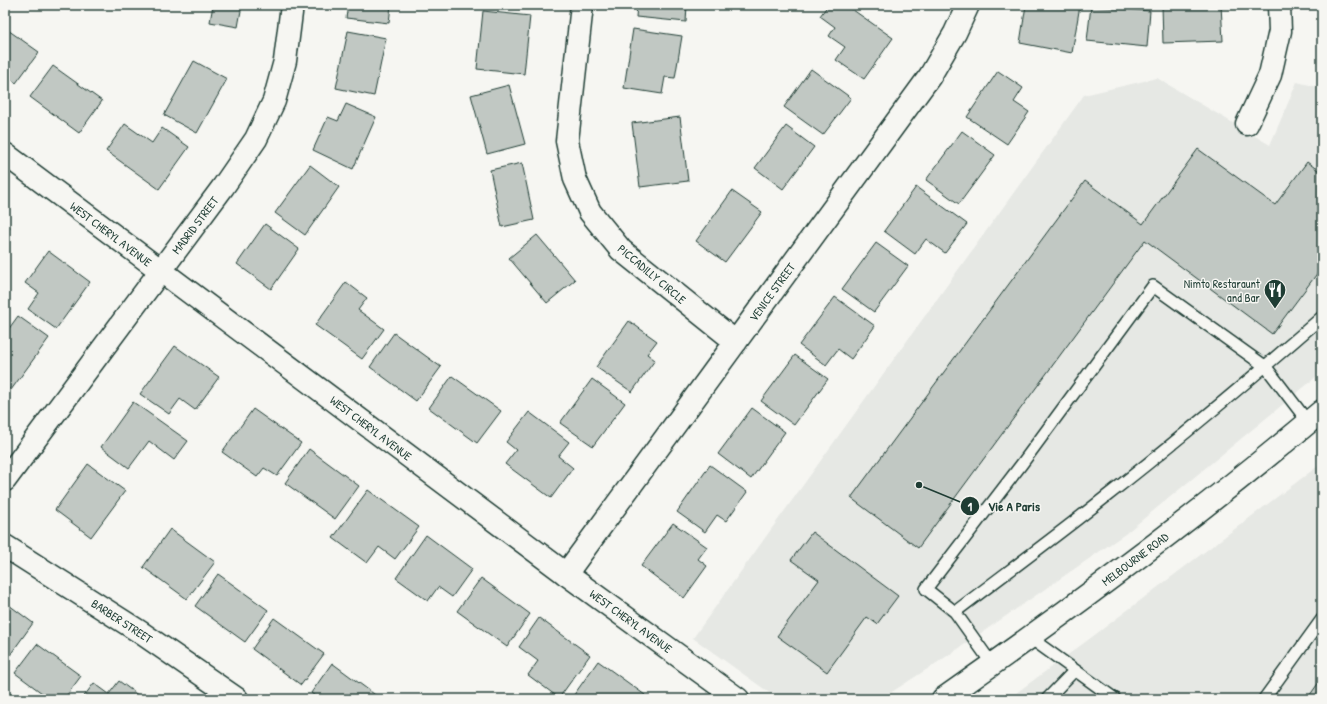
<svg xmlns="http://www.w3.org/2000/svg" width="1327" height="704" font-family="'Patrick Hand',sans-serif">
	<rect width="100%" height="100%" fill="#f6f6f2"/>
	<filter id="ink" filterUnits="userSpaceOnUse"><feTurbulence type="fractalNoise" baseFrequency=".025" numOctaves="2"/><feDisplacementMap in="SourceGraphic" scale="8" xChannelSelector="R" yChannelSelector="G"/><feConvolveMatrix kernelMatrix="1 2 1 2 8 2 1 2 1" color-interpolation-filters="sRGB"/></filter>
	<g filter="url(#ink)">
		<path fill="#e6e8e4" d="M1157 78 1270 145 1297 82 1322 88V371L1309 383 1125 534 955 651 881 699H778L693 638 1084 95Z
			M1322 463V699H1008L1092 637Z"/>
		<path fill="#c1c8c3" stroke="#1f3d34" d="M213 5H242L238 27 210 22Z
			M348 5H391L389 23 346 18Z
			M637 5H687L686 22 636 17Z
			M828 5H846L893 38 864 79 836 60 845 47 829 36 835 27 820 16Z
			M1026 5H1080L1072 53 1020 43Z
			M1162 5H1221L1223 41 1163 43Z
			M1091 6 1150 11 1147 47 1087 41Z
			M483 11 530 16 524 74 477 69Z
			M5 28 39 52 16 83 5 75Z
			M633 29 682 36 675 78 665 77 662 94 624 88Z
			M348 31 386 38 374 96 336 88Z
			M194 61 227 79 197 133 164 115Z
			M53 66 102 101 79 133 30 97Z
			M811 69 851 98 823 135 784 107Z
			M998 71 1023 88 1014 102 1029 112 1007 144 967 117Z
			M509 85 525 144 487 154 471 95Z
			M346 104 376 117 353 169 313 150 328 117 338 121Z
			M680 117 688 181 640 187 632 123Z
			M125 124 152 143 162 128 189 147 159 189 106 151Z
			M786 126 814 147 783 189 755 168Z
			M962 131 995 155 959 204 926 180Z
			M1198 149 1275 205 1307 162 1322 173V267L1272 334 1145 240 918 548 851 498 1085 181 1143 224Z
			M522 163 534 220 502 227 490 170Z
			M310 165 339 187 305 235 275 213Z
			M916 187 967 224 945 253 926 239 915 254 884 231Z
			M732 191 762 212 725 262 696 241Z
			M5 223 10 227 5 234Z
			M265 224 299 249 271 289 237 264Z
			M537 235 575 280 547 303 509 258Z
			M876 243 908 266 874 312 842 289Z
			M48 251 90 282 56 329 28 309 39 293 25 283Z
			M346 282 367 298 358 310 384 329 362 359 315 325Z
			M835 297 875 326 851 359 838 349 826 365 799 345Z
			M18 316 49 338 11 390 5 386V334Z
			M629 321 657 341 647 354 655 360 632 392 596 367Z
			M394 333 441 367 416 401 370 367Z
			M175 346 219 377 195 410 180 399 169 414 140 394Z
			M795 355 828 379 794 425 761 401Z
			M452 376 501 411 477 443 429 408Z
			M592 379 625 403 593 446 560 423Z
			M133 402 188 441 174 460 149 441 129 468 101 447Z
			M752 408 785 432 751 479 718 454Z
			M253 409 301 443 277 476 264 468 257 477 222 452Z
			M529 412 569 442 558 456 573 468 551 498 505 464 516 450 506 442Z
			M309 449 359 486 335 519 285 483Z
			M88 464 125 491 91 537 55 510Z
			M710 465 747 492 726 521 717 515 705 532 677 512Z
			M368 490 419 527 395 559 379 547 367 563 333 538Z
			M673 523 707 547 698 559 707 566 684 598 641 566Z
			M170 529 215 562 187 599 143 567Z
			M812 532 898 596 877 624 867 617 827 672 777 636 819 580 791 560Z
			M426 535 472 569 452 597 438 587 428 601 396 578Z
			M218 574 268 610 245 642 195 606Z
			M481 578 530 614 507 647 457 611Z
			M5 602 33 623 5 662Z
			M274 618 324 654 301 685 252 649Z
			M539 618 590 655 559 698 528 675 538 661 519 647Z
			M37 644 81 676 64 699H50L15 673Z
			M598 661 645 695 642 699H571Z
			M332 663 378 697 377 699H319L311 693Z
			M1322 678V699H1307Z
			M119 681 143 699H82L94 683 109 694Z"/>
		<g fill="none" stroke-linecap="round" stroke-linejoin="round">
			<g stroke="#1f3d34" stroke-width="14">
				<path id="lane" d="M955 612C1006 573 1058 535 1108 495 1181 438 1252 378 1322 317
					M1029 637 1115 699
					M992 664 955 612 926 589 1021 465 1153 286 1266 367 1308 422
					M1047 699 1075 670
					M1264 699 1322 619"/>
			</g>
			<g stroke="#1f3d34" stroke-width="25">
				<path id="street" d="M582 5 567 141 575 179 590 212 621 250 736 342
					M1247 124 1270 75 1280 31 1279 5
					M5 480 223 187 256 139 274 101 285 61 292 5
					M5 546 140 632 237 699
					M566 574 930 76 955 33 968 5"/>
			</g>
			<g stroke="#1f3d34" stroke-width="25">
				<path id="secondary" d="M5 154 566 574 738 699
					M943 699C1073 608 1201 513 1322 411"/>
			</g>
			<use href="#lane" stroke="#f6f6f2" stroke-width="11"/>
			<use href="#street" stroke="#f6f6f2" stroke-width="22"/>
			<use href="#secondary" stroke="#f6f6f2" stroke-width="22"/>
		</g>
	</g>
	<defs>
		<g id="restaurant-pin" transform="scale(1.15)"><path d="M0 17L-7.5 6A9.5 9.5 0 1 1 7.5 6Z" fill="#1f3d34" stroke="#f6f6f2"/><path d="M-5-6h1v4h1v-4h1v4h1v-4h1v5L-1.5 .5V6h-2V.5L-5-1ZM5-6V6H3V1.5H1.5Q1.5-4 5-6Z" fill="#fff"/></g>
	</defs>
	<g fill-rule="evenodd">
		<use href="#restaurant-pin" x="1275" y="290"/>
	</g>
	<g text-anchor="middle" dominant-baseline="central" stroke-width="3" stroke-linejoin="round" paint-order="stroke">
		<g font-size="12" fill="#1f3d34" stroke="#f6f6f2">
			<text transform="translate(195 225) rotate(-53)">MADRID STREET</text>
			<text transform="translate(111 234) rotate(37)">WEST CHERYL AVENUE</text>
			<text transform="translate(652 274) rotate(40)">PICCADILLY CIRCLE</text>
			<text transform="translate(772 292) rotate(-54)">VENICE STREET</text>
			<text transform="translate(371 428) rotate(37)">WEST CHERYL AVENUE</text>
			<text transform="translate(1135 559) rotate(-37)">MELBOURNE ROAD</text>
			<text transform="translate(122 621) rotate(33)">BARBER STREET</text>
			<text transform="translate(631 621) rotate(36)">WEST CHERYL AVENUE</text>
		</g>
		<g font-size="12" fill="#1f3d34" stroke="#f6f6f2" text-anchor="end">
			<text x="1260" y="283">Nimto Restaraunt<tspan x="1260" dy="14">and Bar</tspan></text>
		</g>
	</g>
	<path fill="none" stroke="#1f3d34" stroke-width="1.5" d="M919 485L970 506"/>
	<g fill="#1f3d34" stroke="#f6f6f2" stroke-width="1.5">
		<circle cx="919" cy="485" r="4"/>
		<circle cx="970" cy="506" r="10"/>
	</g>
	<g font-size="12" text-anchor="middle" font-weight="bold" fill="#fff">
		<text x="970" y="511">1</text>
	</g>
	<g font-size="13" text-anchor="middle" font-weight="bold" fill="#1f3d34" stroke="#f6f6f2" stroke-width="3" stroke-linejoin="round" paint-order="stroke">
		<text x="1014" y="511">Vie A Paris</text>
	</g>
	<rect width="1327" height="704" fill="none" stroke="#f6f6f2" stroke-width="20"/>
	<rect x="10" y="10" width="1307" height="684" fill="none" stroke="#1f3d34" stroke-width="1.5" filter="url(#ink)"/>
</svg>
